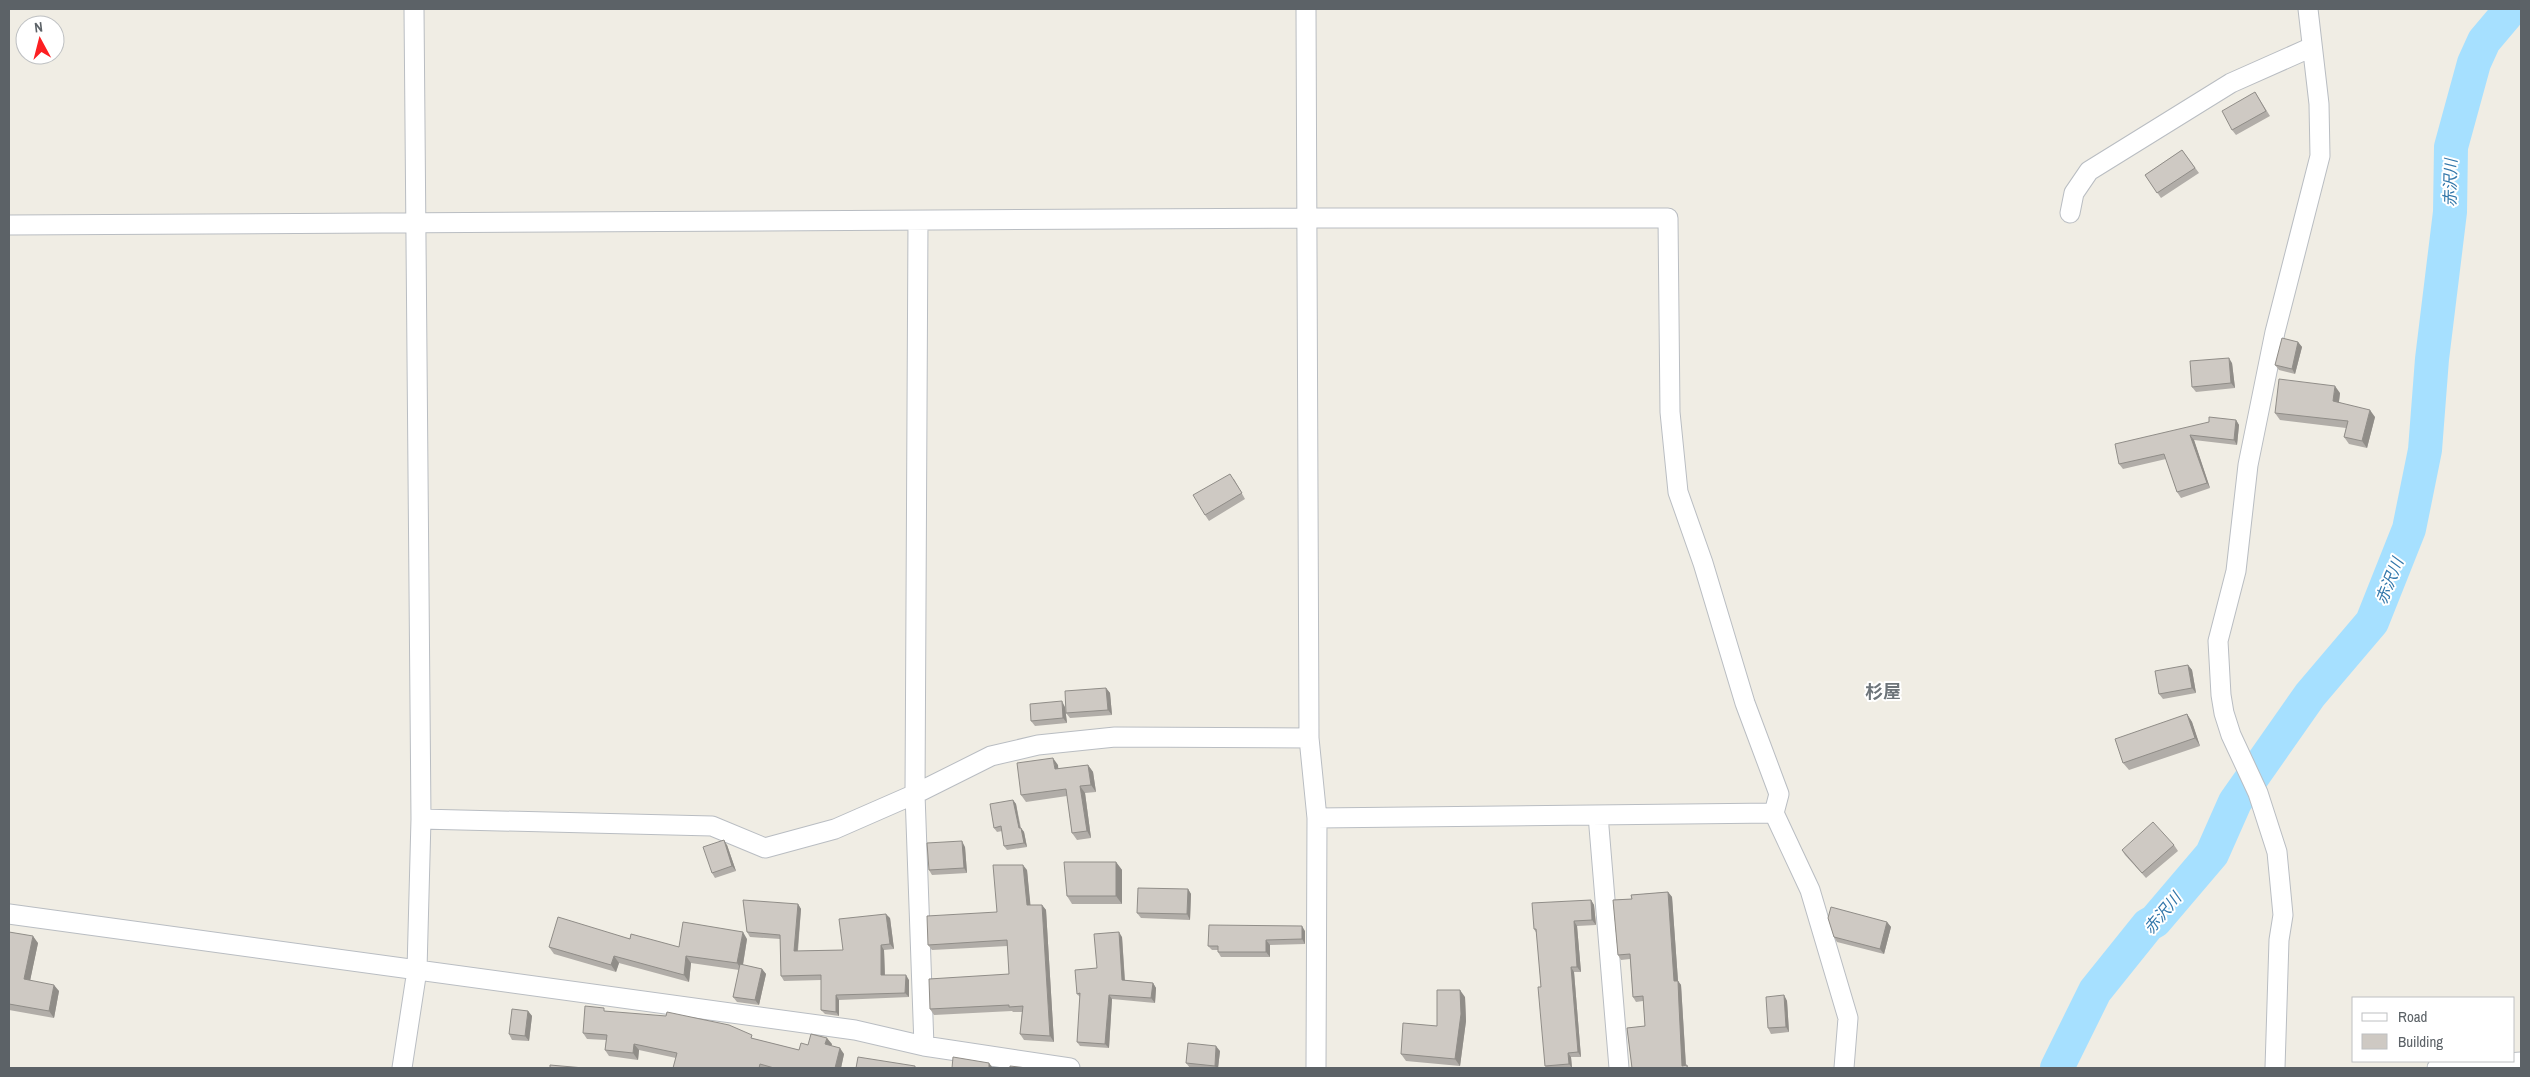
<svg xmlns="http://www.w3.org/2000/svg" width="2530" height="1077" font-family="'Archivo Narrow','Noto Sans JP',sans-serif">
	<rect width="100%" height="100%" fill="#f0ede4"/>
	<g fill="none" stroke-linecap="round" stroke-linejoin="round">
		<path stroke="#a6e0ff" stroke-width="34" d="M2057 1068 2095 991 2148 925 2155 921 2212 854 2235 802 2310 695 2372 622 2409 529 2425 450 2432 359 2450 212 2451 147 2474 63 2484 41 2511 9"/>
		<g stroke="#b9bdc2" stroke-width="21">
			<path id="street" d="M1306 9 1309 738 1317 818 1316 1068
				M2070 213 2074 193 2089 171 2231 83 2312 47
				M918 221 915 794 924 1046
				M9 225 1309 218H1668L1670 412 1678 492 1703 563 1745 703 1779 794 1774 813 1810 890 1848 1018 1844 1068
				M1598 815 1619 1068
				M1317 818 1774 813
				M421 819 712 826 765 848 835 829 915 794 991 756 1038 745 1115 737 1309 738
				M9 914 855 1030 924 1046 1070 1068
				M402 1068 417 970 421 819 414 9
				M2275 1068 2279 940 2283 915 2277 852 2258 793 2231 735 2224 713 2221 695 2218 641 2236 571 2248 465 2275 332 2320 156 2319 104 2308 9
				M2437 1068 2521 1062"/>
		</g>
		<use href="#street" stroke="#fff" stroke-width="19"/>
	</g>
	<path fill="#b1ada8" d="M2255 92 2270 116 2236 135 2232 130Z
		M2182 150 2199 173 2161 198 2145 175Z
		M2298 342 2302 347 2295 374 2279 370 2275 365Z
		M2232 363 2235 388 2196 392 2192 387Z
		M2340 393 2339 402 2375 417 2367 448 2349 444 2344 437 2346 428 2280 420 2275 413Z
		M2236 420 2239 425 2237 445 2194 440 2210 488 2181 498 2177 492 2166 459 2123 469 2119 464 2209 422Z
		M1234 479 1245 499 1209 521 1205 515Z
		M2188 665 2192 670 2196 693 2163 699 2159 694Z
		M1106 688 1110 693 1112 715 1070 718 1066 713Z
		M1065 707 1067 723 1035 726 1031 721Z
		M2187 714 2192 722 2200 746 2129 770 2123 763Z
		M1058 765V769L1088 765 1093 772 1096 792 1085 793 1091 838 1077 840 1072 833 1067 796 1026 802 1021 795Z
		M1013 800 1016 804 1021 828 1024 832 1027 847 1007 850 1004 846 1002 831 997 832 994 828Z
		M727 845 736 871 715 878 712 873Z
		M2174 845 2178 851 2146 878 2125 855 2122 850Z
		M965 847 967 873 932 875 929 870Z
		M1116 862 1122 870V904H1072L1067 896Z
		M1027 870 1030 905H1042L1046 910 1054 1042 1024 1040 1020 1034 1022 1012H1013L1012 1011 934 1015 930 1009 1009 974 1008 946 932 950 928 945 997 912Z
		M1188 889 1191 894 1190 920 1141 918 1137 913Z
		M1668 892 1672 897 1678 981 1681 985 1686 1065H1687L1689 1068H1632L1627 1028 1645 1026 1643 1001 1636 1002 1633 997 1630 959 1621 960 1618 955 1613 900 1632 899 1631 895Z
		M1591 900 1594 905 1596 925 1577 926 1581 972H1574L1581 1057H1571L1572 1068H1547L1545 1066 1541 987 1537 934 1534 929Z
		M798 904 801 909 798 951 843 950 890 918 894 949 884 950 885 975 909 980V997L839 1000V1016L825 1014 821 1010V980L784 981 781 976 780 939 750 937 747 932Z
		M1887 922 1891 927 1884 954 1837 942 1834 937Z
		M1305 931V944L1270 945V957H1221L1218 952V950H1212L1208 946Z
		M9 932 38 943 30 980 59 991 54 1018 9 1010Z
		M1122 937 1125 980 1153 983 1156 988 1155 1003 1112 999 1109 1048 1080 1046 1077 1042 1080 997 1077 994 1097 968Z
		M630 939 679 947 747 939 743 965 762 969 766 974 759 1005 737 1002 733 997 739 970 691 963 689 982 619 963 616 972 554 954 549 947Z
		M1784 995 1787 1001 1789 1032 1771 1034 1768 1028Z
		M1465 997 1466 1021 1460 1066 1406 1061 1401 1054 1437 1026Z
		M528 1011 532 1016 529 1041 512 1040 509 1034Z
		M606 1011 755 1039 799 1050 808 1045 832 1044 831 1046 844 1054 841 1068H673L676 1058 639 1050 638 1060 609 1056 605 1050 606 1040 587 1039 583 1033Z
		M1220 1051 1218 1068H1190L1186 1063Z"/>
	<path fill="#908d88" d="M2298 342 2302 347 2295 374 2292 369Z
		M2229 358 2232 363 2235 388 2231 383Z
		M2335 386 2340 393 2338 408 2333 401Z
		M2370 410 2375 417 2367 448 2362 441Z
		M2236 420 2239 425 2237 445 2234 440Z
		M2190 435 2194 440 2210 488 2207 483Z
		M2188 665 2192 670 2196 693 2192 688Z
		M1106 688 1110 693 1112 715 1108 710Z
		M1062 701 1065 707 1067 723 1063 718Z
		M2187 714 2192 722 2200 746 2195 738Z
		M1053 758 1058 765 1059 776 1055 769Z
		M1088 765 1093 772 1096 792 1091 785Z
		M1080 786 1085 793 1091 838 1087 831Z
		M1013 800 1016 804 1021 833 1019 828Z
		M1021 828 1024 832 1027 847 1024 843Z
		M724 840 727 845 736 871 732 866Z
		M962 841 965 847 967 873 964 868Z
		M1116 862 1122 870V904L1116 896Z
		M1023 865 1027 870 1031 910 1027 905Z
		M1188 889 1191 894 1190 920 1187 914Z
		M1668 892 1672 897 1678 981 1681 985 1686 1068 1682 1066 1674 981Z
		M1591 900 1594 905 1596 925 1592 920Z
		M798 904 801 909 797 956 794 951Z
		M1042 905 1046 910 1054 1042 1050 1036Z
		M886 914 890 918 894 949 890 944Z
		M1574 921 1577 926 1581 972 1577 967Z
		M1887 922 1891 927 1884 954 1880 949Z
		M1302 926 1305 931V944L1302 939Z
		M743 932 747 939 742 970 737 963Z
		M1119 932 1122 937 1125 985 1122 980Z
		M33 936 38 943 29 986 24 979Z
		M1266 940 1270 945V957L1266 952Z
		M881 945 884 950 885 980 881 975Z
		M614 956 619 963 616 972 611 965Z
		M686 956 691 963 689 982 684 975Z
		M1571 967 1574 972 1581 1057 1578 1052Z
		M762 969 766 974 759 1005 755 1000Z
		M906 975 909 980V997L905 993Z
		M1153 983 1156 988 1155 1003 1151 998Z
		M54 985 59 991 54 1018 49 1011Z
		M1460 990 1465 997 1466 1021 1460 1066 1455 1059Z
		M836 995 839 1000V1016L836 1012Z
		M1109 995 1112 999 1109 1048 1105 1044Z
		M1784 995 1787 1001 1789 1032 1786 1027Z
		M528 1011 532 1016 529 1041 525 1036Z
		M827 1038 832 1044 830 1050 825 1044Z
		M634 1044 639 1050 638 1060 633 1053Z
		M1216 1046 1220 1051 1218 1068H1216L1215 1066Z
		M840 1048 844 1054 841 1068H835Z
		M1568 1053 1571 1057 1572 1068 1569 1064Z
		M989 1063 993 1068H989Z"/>
	<path fill="#cec9c3" stroke="#908d88" d="M2255 92 2266 111 2232 130 2222 111Z
		M2182 150 2195 168 2157 193 2145 175Z
		M2282 338 2298 342 2292 369 2275 365Z
		M2229 358 2231 383 2192 387 2190 361Z
		M2279 379 2335 386 2333 401 2370 410 2362 441 2344 437 2348 421 2275 413Z
		M2209 417 2236 420 2234 440 2190 435 2207 483 2177 492 2164 454 2119 464 2115 444 2209 422Z
		M1230 474 1242 493 1205 515 1193 495Z
		M2188 665 2192 688 2159 694 2155 671Z
		M1106 688 1108 710 1066 713 1065 691Z
		M1062 701 1063 718 1031 721 1030 704Z
		M2187 714 2195 738 2123 763 2115 739Z
		M1053 758 1055 769 1088 765 1091 785 1080 786 1087 831 1072 833 1066 789 1021 795 1017 763Z
		M1013 800 1019 828H1021L1024 843 1004 846 1001 826 994 828 990 804Z
		M2153 822 2174 845 2142 873 2122 850Z
		M724 840 732 866 712 873 703 847Z
		M962 841 964 868 929 870 927 843Z
		M1064 862H1116V896H1067Z
		M993 865H1023L1027 905H1042L1050 1036 1020 1034 1023 1006 1009 1007V1005L930 1009 929 979 1009 974 1007 940 928 945 927 916 997 912Z
		M1138 888 1188 889 1187 914 1137 913Z
		M1668 892 1674 981H1678L1679 1005 1682 1066 1687 1065V1068H1632L1627 1028 1645 1026 1643 996 1633 997 1630 954 1618 955 1613 900 1632 899 1631 895Z
		M743 900 798 904 794 951 843 950 839 919 886 914 890 944 881 945V975H906L905 993 836 995V1012L821 1010V975L781 976 780 935 747 932Z
		M1591 900 1592 920 1574 921 1577 967H1571L1578 1052 1568 1053 1569 1064 1545 1066 1538 987H1541L1536 929H1534L1532 903Z
		M1831 907 1887 922 1880 949 1834 937 1828 918Z
		M558 917 630 939 631 934 679 947 683 922 743 932 737 963 686 956 684 975 614 956 611 965 549 947Z
		M1209 925 1302 926V939L1266 940V952H1218V946H1208Z
		M9 932 33 936 24 979 54 985 49 1011 9 1004Z
		M1119 932 1122 980 1153 983 1151 998 1109 995 1105 1044 1077 1042 1080 993 1077 994 1075 970 1097 968 1094 934Z
		M740 964 762 969 755 1000 733 997Z
		M1437 990H1460L1461 1014 1455 1059 1401 1054 1403 1023 1437 1026Z
		M1784 995 1786 1027 1768 1028 1766 997Z
		M585 1006 604 1008V1011L666 1016 667 1012 729 1025 752 1035 751 1038 799 1050 801 1043 808 1045 811 1034 827 1038 825 1044 840 1048 835 1068H774L760 1064 759 1068H673L677 1053 634 1044 633 1053 605 1050 607 1035 583 1033Z
		M512 1009 528 1011 525 1036 509 1034Z
		M1188 1043 1216 1046 1215 1066 1186 1063Z
		M858 1057 915 1066V1068H856Z
		M953 1057 989 1063V1068H952Z
		M550 1065 584 1068H550Z
		M1010 1066 1027 1068H1010Z"/>
	<g text-anchor="middle" dominant-baseline="central" stroke-width="4" stroke-linejoin="round" paint-order="stroke">
		<g font-size="16" font-style="italic" fill="#3277aa" stroke="#fff">
			<text transform="translate(2450 183) rotate(-89)">赤沢川</text>
			<text transform="translate(2389 581) rotate(-68)">赤沢川</text>
			<text transform="translate(2162 913) rotate(-50)">赤沢川</text>
		</g>
		<g font-size="18" font-weight="bold" fill="#6d7479" stroke="#fff">
			<text x="1883" y="691">杉屋</text>
		</g>
	</g>
	<rect width="2530" height="1077" fill="none" stroke="#5c6267" stroke-width="20"/>
	<rect x="2352" y="997" width="162" height="65" fill="#ffffff" stroke="#bec0c2"/>
	<rect x="2362" y="1013" width="25" height="8" fill="#ffffff" stroke="#bec0c2"/>
	<text x="2398" y="1022" font-size="15" fill="#5c6267">Road</text>
	<rect x="2362" y="1034" width="25" height="15" fill="#cec9c3" stroke="#bec0c2"/>
	<text x="2398" y="1047" font-size="15" fill="#5c6267">Building</text>
	<g transform="translate(40 40) rotate(353)"><circle r="24" fill="#ffffff" stroke="#bec0c2"/>
	<path d="M0-4L9 19L0 12L-9 19Z" fill="#fc1f22"/>
	<text y="-8" font-size="14" font-weight="bold" text-anchor="middle" fill="#5c6267">N</text>
	</g>
</svg>
